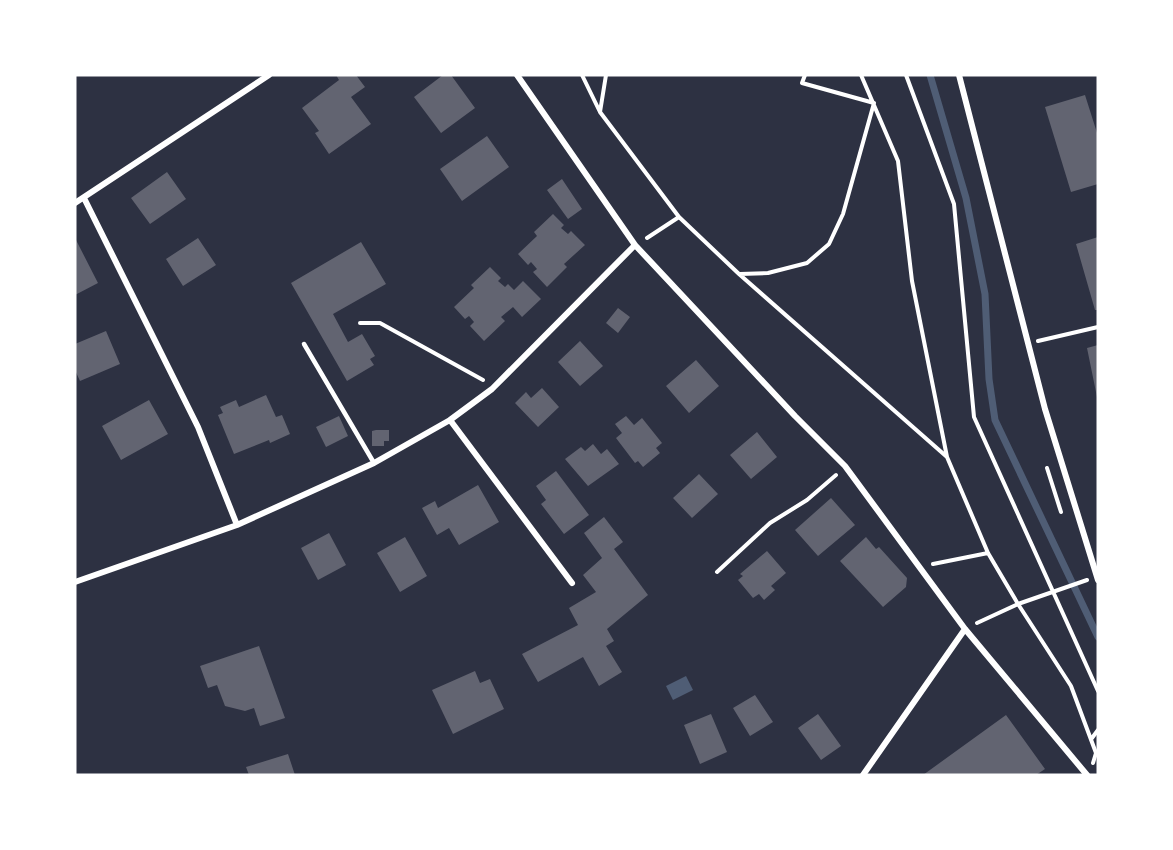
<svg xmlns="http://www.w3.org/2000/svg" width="1173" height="850" font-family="'Source Serif 4',serif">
	<rect width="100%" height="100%" fill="#2d3142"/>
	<path fill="#4f5d75" d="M686 676 693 690 673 700 666 686Z"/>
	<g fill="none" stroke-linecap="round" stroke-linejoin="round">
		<path stroke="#4f5d75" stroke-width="7" d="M930 75 966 198 985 294 989 379 995 420 1098 637"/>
	</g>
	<path fill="#626471" d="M336 75H356L365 87 351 97 371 124 329 154 315 133 319 131 302 108 339 80Z
		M443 75H451L475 108 441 133 414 97Z
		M1085 95 1098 136V184L1071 192 1045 107Z
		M487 136 509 167 462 201 440 169Z
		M167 172 186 199 150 224 131 198Z
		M562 179 582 209 568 219 547 190Z
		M553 214 564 225 561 228 568 234 571 231 585 245 564 264 567 267 547 287 533 272 537 269 531 262 528 265 518 254 537 236 534 232Z
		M1098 237V310H1095L1076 244Z
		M75 238 98 283 75 295Z
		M198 238 216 265 183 286 166 259Z
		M361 242 386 284 333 314 348 342 362 334 375 356 370 359 374 365 347 381 291 283Z
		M490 267 501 278 498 281 505 287 508 284 514 290 523 281 541 299 522 317 513 307 501 317 505 321 484 341 470 326 474 322 469 316 465 319 454 307 474 288 471 285Z
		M618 308 630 317 618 333 606 323Z
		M106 331 120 364 80 381 75 370V344Z
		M580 341 603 366 580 386 558 362Z
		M1098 345V397H1097L1087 348Z
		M696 360 719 386 689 413 666 386Z
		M542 388 559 407 538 427 515 403 526 392 531 398Z
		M266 395 276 417 282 415 290 434 270 443 269 440 234 454 218 415 223 413 220 407 236 400 239 407Z
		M149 400 168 434 121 460 102 426Z
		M339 416 348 436 326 447 316 427Z
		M626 416 634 425 642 418 662 443 656 448 660 453 643 467 638 461 635 463 616 438 622 433 615 424Z
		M376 430H389V441H384V446H372V431Z
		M757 432 777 457 751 479 730 455Z
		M593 444 601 454 607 449 619 464 588 486 565 459 581 447 585 451Z
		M556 471 589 515 564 534 541 504 546 500 536 486Z
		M699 474 718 494 692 518 673 498Z
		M478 485 499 522 459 545 449 528 437 535 422 508 435 501 438 508Z
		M831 498 855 525 818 556 795 530Z
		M604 517 623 542 614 549 648 595 607 629 614 641 606 646 622 672 599 686 583 657 538 682 522 654 578 625 569 608 596 592 583 575 602 558 584 533Z
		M329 533 346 565 318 580 301 548Z
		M405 537 427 576 400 592 377 553Z
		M866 537 876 549 879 547 907 578 906 587 883 607 840 561Z
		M767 551 786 573 771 586 775 590 764 600 759 594 753 598 738 580 743 576 740 574Z
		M259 646 285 718 260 726 254 708 245 711 225 706 217 685 208 688 200 666Z
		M475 671 480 683 490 679 504 709 453 734 432 690Z
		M755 695 773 722 750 736 733 708Z
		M711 714 727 752 700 764 684 725Z
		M818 714 841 746 821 760 798 728Z
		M1006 715 1045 769 1036 775H923Z
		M288 754 295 775H249L246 767Z"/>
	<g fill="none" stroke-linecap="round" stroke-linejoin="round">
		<path stroke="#fff" stroke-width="4" d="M582 75 600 112 679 217 739 274 947 457
			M861 75 898 161 912 281 947 457 988 553 1018 604 1071 686 1096 753 1093 763
			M906 75 954 204 974 417 1098 691
			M600 112 606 75
			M647 238 679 217
			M740 274 768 273 807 263 829 244 843 214 874 103 802 83 805 75
			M360 323H380L483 380
			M1038 341 1098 327
			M1047 468 1061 512
			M933 564 988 553
			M717 572 770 523 807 500 836 475
			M977 623 1018 604 1087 580
			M1092 738 1098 730"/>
		<path stroke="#fff" stroke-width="4.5" d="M304 344 374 463"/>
		<path stroke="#fff" stroke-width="6" d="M517 75 635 245 795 416 845 466 965 629 1087 775
			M959 75 1045 409 1098 580
			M84 198 198 427 237 525
			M75 203 269 75
			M450 420 572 583
			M75 582 237 525 374 463 450 420 492 389 635 245
			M863 775 965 629"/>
	</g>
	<rect width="1173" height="850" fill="none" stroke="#ffffff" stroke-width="153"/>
</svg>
